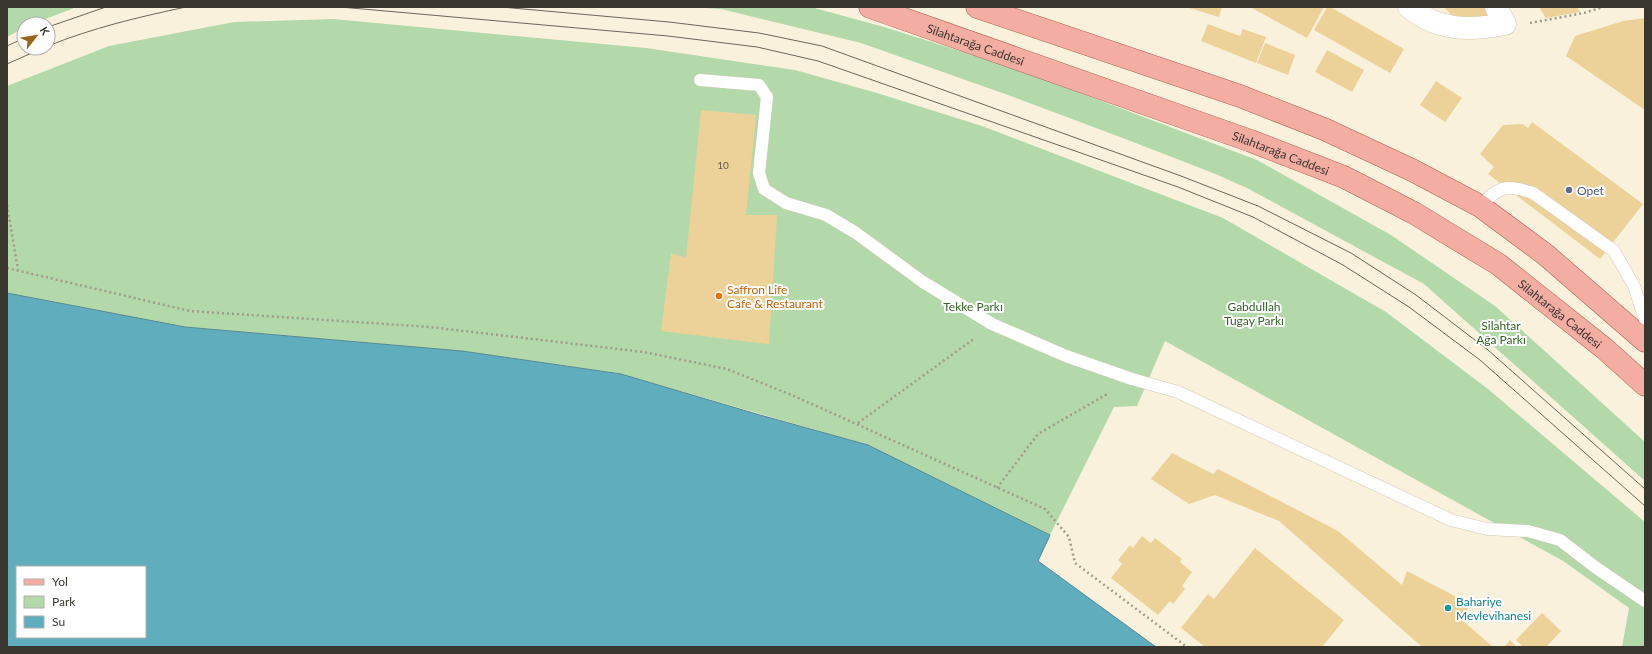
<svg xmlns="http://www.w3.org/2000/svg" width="1652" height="654" font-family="Lato,sans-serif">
	<rect width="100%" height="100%" fill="#faf1dd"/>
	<path fill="#b3d9ab" d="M7 7H77L32 24H24V28L7 37Z
		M687 7H811L884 27 1017 69 1257 160 1391 235 1495 306 1645 442V481L1424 284 1247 188 1213 173 1120 137 1005 94 861 43 721 9Z
		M333 19 646 48 795 70 877 93 982 126 1223 218 1386 312 1488 389 1645 522V647H1622L1629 608 1563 561 1165 341 1137 406 1114 407 1050 535 868 445 621 374 462 351 185 327 7 293V86L109 46 234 22Z"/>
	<path fill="#60adbe" stroke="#548993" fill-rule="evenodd" d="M7 293 185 327 462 351 621 374 760 415 868 445 1050 535 1038 561 1156 647H7ZM17 567H145V637H17Z"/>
	<path fill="#ecd298" d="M1186 7H1222L1219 17Z
		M1250 7H1324L1307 38Z
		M1327 7H1330L1404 49 1390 73 1314 30Z
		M1444 7H1491L1495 14 1461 26Z
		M1539 7H1577L1580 12 1546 18Z
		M1645 18V110L1566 56 1575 36 1623 21Z
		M1208 24 1240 36 1243 29 1266 37 1256 63 1201 41Z
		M1265 43 1295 55 1288 75 1257 63Z
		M1327 50 1364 70 1352 92 1315 72Z
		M1436 81 1462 98 1445 122 1420 105Z
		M701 110 756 115 746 215H777L769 344 661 331 671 253 686 258Z
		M1532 122 1643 204 1600 259 1488 174 1494 167 1480 154 1503 125 1523 124 1528 128Z
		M1172 453 1213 474 1218 469 1338 531 1402 585 1407 571 1470 604 1463 621 1493 647H1422L1279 521 1215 495 1189 504 1151 479Z
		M1142 536 1151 543 1155 538 1182 559 1180 562 1192 572 1182 586 1185 589 1173 604 1170 601 1158 615 1111 578 1122 564 1118 560 1130 545 1133 548Z
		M1255 548 1344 620 1322 647H1205L1181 628 1208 594 1214 599Z
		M1542 613 1561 631 1546 647H1523L1516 640Z
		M1510 640 1517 647H1504Z"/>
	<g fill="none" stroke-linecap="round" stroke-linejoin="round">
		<g stroke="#d2c9b6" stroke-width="13">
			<path id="service" d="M700 80 759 85 767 97 759 173 764 189 786 203 826 215 856 233 923 282 992 324 1066 356 1132 379 1178 392 1451 520 1487 529 1528 531 1560 540 1595 567 1645 601
				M1480 206C1499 186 1506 184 1533 193L1614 251 1634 286 1645 319"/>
		</g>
		<g stroke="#d2c9b6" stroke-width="23">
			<path id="minor" d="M1409 7C1438 31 1470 31 1505 24L1496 7"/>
		</g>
		<g stroke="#ad6052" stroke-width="23">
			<g id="primary">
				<path id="s1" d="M870 7 1251 141 1344 177 1414 213 1498 264 1605 349 1645 385"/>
				<path d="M977 7 1240 96 1324 129 1412 170 1480 206 1546 255 1645 341"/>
			</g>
		</g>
		<path stroke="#a09a8b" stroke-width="2.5" stroke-dasharray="2 3" stroke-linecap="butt" d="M1530 23 1584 13 1603 7
			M7 205 18 270
			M7 268 190 311 430 327 644 352 727 369 794 396 1045 509 1069 537 1075 563 1187 647
			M858 423 975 338
			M997 488 1038 434 1109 393"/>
		<use href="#service" stroke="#fff" stroke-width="12"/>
		<use href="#minor" stroke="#fff" stroke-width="22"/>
		<use href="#primary" stroke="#f3ada3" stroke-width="22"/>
		<path stroke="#6a665b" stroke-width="1" d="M340 7 668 36 757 47 818 61 1178 187 1253 217 1343 265 1409 307 1480 360 1645 506
			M501 7 669 22 759 33 822 46 1181 176 1258 206 1351 253 1416 295 1488 350 1645 489
			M48 27 106 7
			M7 46 24 38
			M48 46C92 28 139 17 186 7
			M7 64 43 48"/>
	</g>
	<circle fill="#5c6f8a" stroke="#fff" stroke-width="1.5" cx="1569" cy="190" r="4"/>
	<circle fill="#e8710a" stroke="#fff" stroke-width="1.5" cx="719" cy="296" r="4"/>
	<circle fill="#0f9aa8" stroke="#fff" stroke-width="1.5" cx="1448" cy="608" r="4"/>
	<g text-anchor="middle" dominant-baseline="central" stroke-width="4" stroke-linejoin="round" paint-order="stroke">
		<g font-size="10" fill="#665d48">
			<text x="723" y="165">10</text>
		</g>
		<g font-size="12" fill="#39362e" stroke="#fff">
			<text stroke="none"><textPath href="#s1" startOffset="112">Silahtarağa Caddesi</textPath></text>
			<text stroke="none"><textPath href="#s1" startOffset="436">Silahtarağa Caddesi</textPath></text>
			<text stroke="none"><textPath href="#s1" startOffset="760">Silahtarağa Caddesi</textPath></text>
		</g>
		<g font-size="12" fill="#4e5e75" stroke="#fff" text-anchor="start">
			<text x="1577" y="190">Opet</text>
		</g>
		<g font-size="12" fill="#c56008" stroke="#fff" text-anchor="start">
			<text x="727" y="289">Saffron Life<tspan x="727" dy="14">Cafe &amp; Restaurant</tspan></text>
		</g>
		<g font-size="12" fill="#316526" stroke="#fff">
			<text x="973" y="306">Tekke Parkı</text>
			<text x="1254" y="306">Gabdullah<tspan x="1254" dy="14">Tugay Parkı</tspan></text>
			<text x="1501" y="325">Silahtar<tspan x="1501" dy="14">Ağa Parkı</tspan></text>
		</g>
		<g font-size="12" fill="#0d838f" stroke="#fff" text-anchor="start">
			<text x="1456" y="601">Bahariye<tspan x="1456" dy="14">Mevlevihanesi</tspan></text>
		</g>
	</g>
	<rect width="1652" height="654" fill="none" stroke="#39362e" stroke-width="16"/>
	<rect x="16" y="566" width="130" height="72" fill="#ffffff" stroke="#b0afab"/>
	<rect x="24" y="579" width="20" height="6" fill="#f3ada3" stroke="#b0afab"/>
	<text x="52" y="586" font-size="12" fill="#39362e">Yol</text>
	<rect x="24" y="596" width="20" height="12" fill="#b3d9ab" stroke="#b0afab"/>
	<text x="52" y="606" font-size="12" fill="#39362e">Park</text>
	<rect x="24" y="616" width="20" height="12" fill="#60adbe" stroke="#b0afab"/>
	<text x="52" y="626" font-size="12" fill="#39362e">Su</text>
	<g transform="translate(36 36) rotate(59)"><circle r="19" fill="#ffffff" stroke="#b0afab"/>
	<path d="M0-3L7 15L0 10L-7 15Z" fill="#976518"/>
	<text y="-6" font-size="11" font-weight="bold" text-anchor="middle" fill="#39362e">K</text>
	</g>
</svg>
